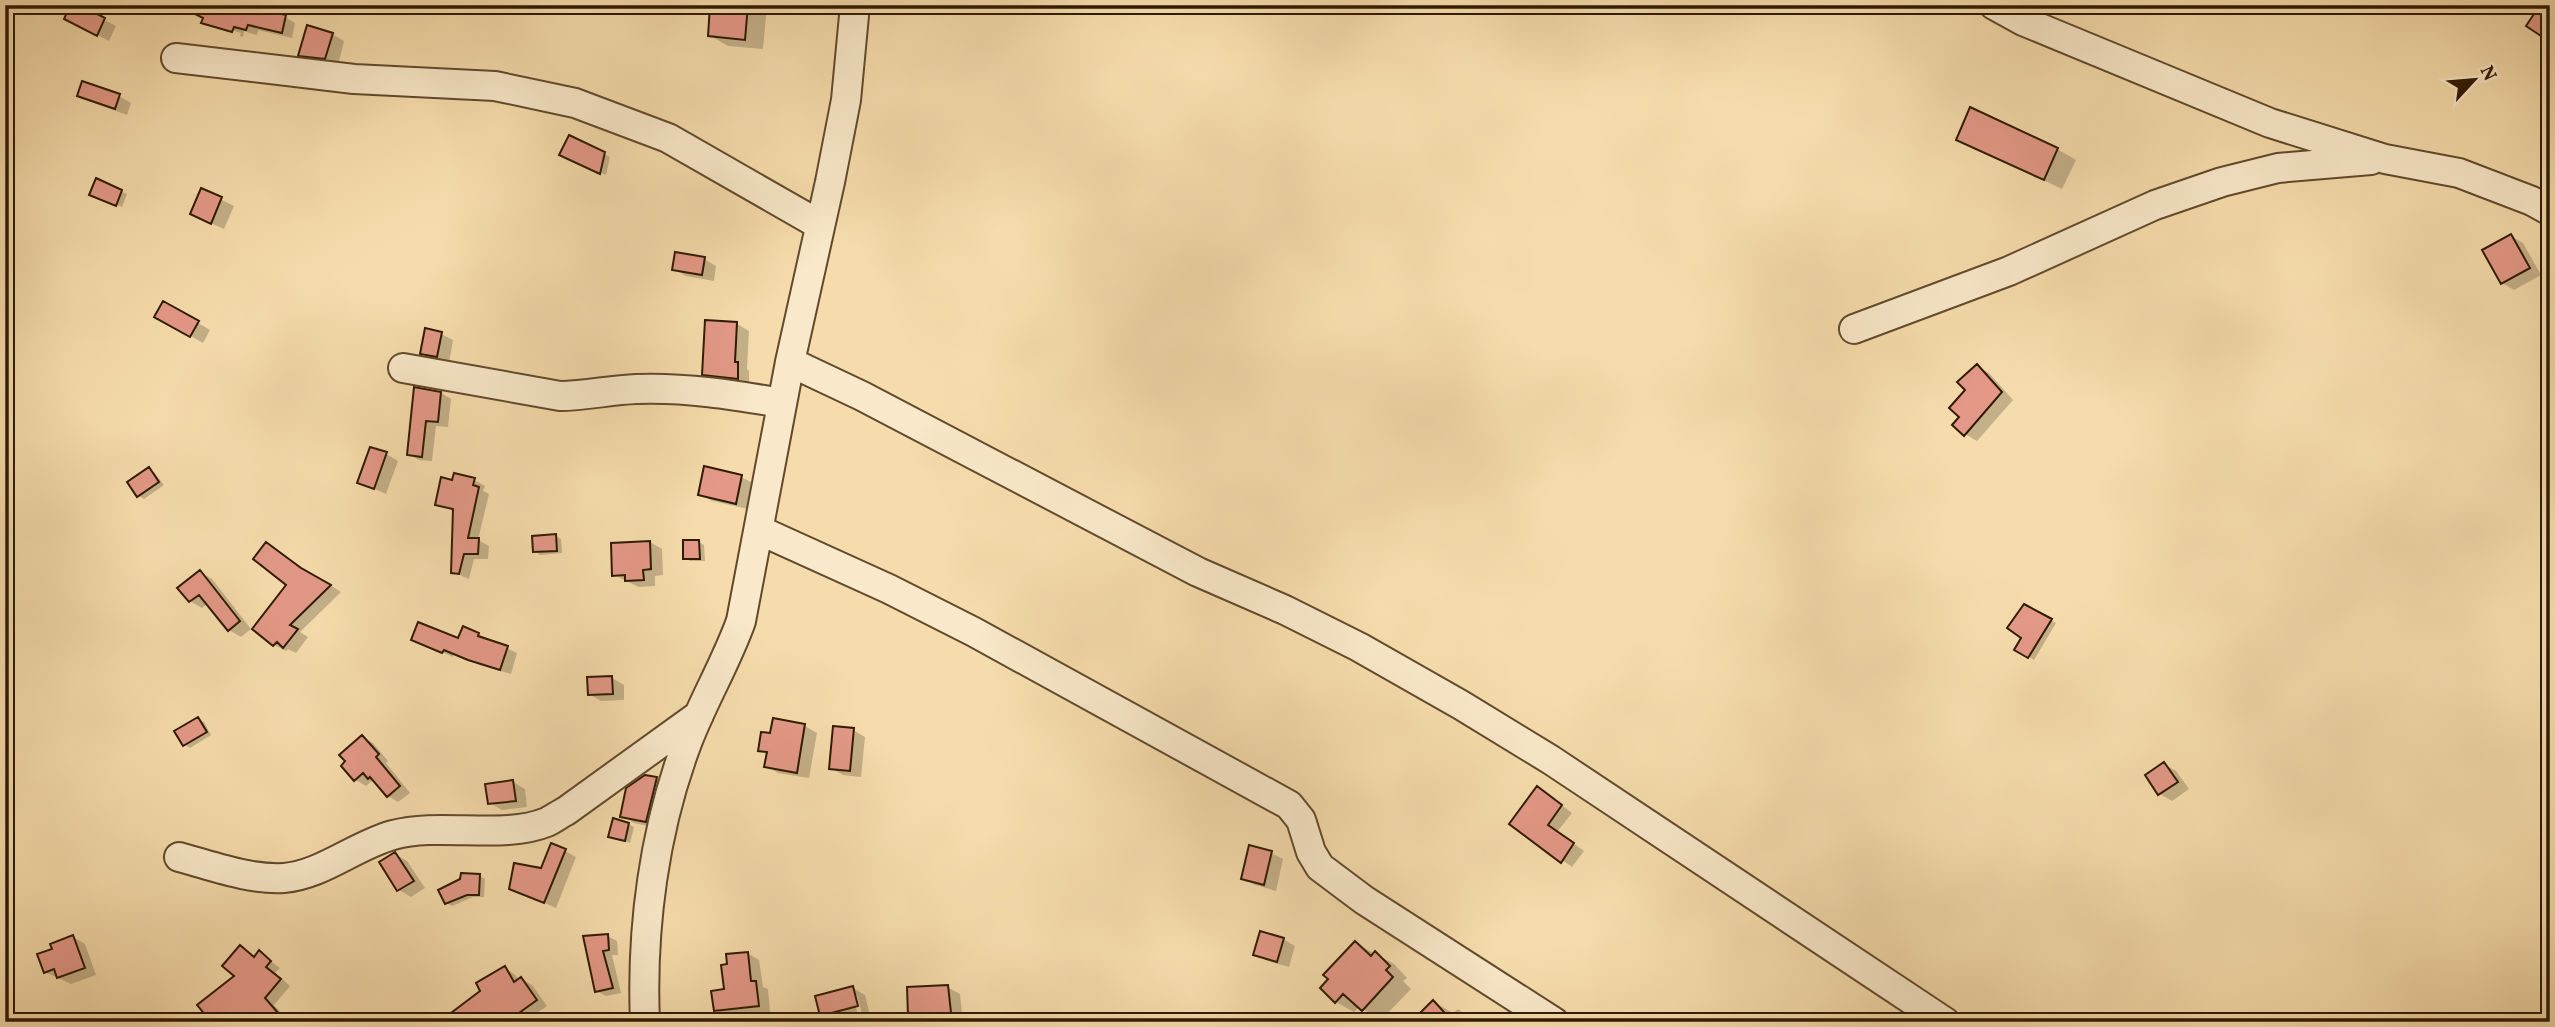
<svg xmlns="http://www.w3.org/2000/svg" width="2555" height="1027" font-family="Vollkorn,serif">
	<rect width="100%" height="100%" fill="#f6dcac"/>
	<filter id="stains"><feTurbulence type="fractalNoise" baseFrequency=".00286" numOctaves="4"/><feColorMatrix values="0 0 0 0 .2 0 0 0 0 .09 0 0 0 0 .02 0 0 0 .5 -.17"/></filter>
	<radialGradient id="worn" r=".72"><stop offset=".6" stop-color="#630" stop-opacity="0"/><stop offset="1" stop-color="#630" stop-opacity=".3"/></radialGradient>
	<path fill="#0003" fill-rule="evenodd" d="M76 5 116 26 109 41 78 25Z
		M712 5H767L763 49 728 46 709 35Z
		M815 5H847V7L819 8Z
		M2438 5H2458L2453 14Z
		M285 17 295 23 292 38 258 30 257 35 244 31 243 37 240 36 241 33 212 24V27L203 22Z
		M332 34 344 41 338 65 311 62 300 55Z
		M79 96H119L131 103 127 115 91 102Z
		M569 138 610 157 606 175 567 157Z
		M1958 139 2057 149 2076 160 2062 189Z
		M97 181 127 194 122 207 97 197Z
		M202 190 234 206 224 229 204 220Z
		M2511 236 2523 243 2541 275 2514 290 2502 283Z
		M704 259 716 266 714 281 686 276 674 269Z
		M164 303 210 330 203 343 156 316Z
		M737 324 749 331 747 369 749 371V385L715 381 703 374Z
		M441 334 453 340 449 363 434 360 422 353Z
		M1977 366 1989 373 2013 400 1977 441 1965 434 1961 417 1967 390Z
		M415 389 441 393 451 399 448 427 436 426 432 461 419 460 409 454Z
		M386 454 398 461 386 494 359 482Z
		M149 469 154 472 164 485 144 499 139 496Z
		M741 477 753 483 748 509 712 501 700 494Z
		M474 480 485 486 483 491 489 494 478 540 489 546 488 559H474L469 579 453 572 455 512 437 504Z
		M556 536 561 539 562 553 540 555 535 551Z
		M650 542 662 549 663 575 655 576V586L639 587 614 575Z
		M699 542 704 545 705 561H690L685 558Z
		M266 544 341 592 300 632 308 637 296 653 288 649 286 651 274 645 254 629 289 585Z
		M200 572 212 579 251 629 241 637 229 630 208 603 202 608 190 601Z
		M2024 606 2056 623 2034 660 2017 649 2024 637Z
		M478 634 517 653 511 674 480 665 454 654 453 657 413 639 459 640Z
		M612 678 624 685V700L601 701 589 694Z
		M198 719 204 722 211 735 190 748 185 745Z
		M805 726 817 733 809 778 778 773 766 766 768 755 760 750 771 736Z
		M853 730 865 737 861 777 843 775 831 768Z
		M362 737 373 743 388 761 386 763 410 793 398 802 388 796 373 780 366 786 356 780Z
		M2164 764 2176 771 2189 789 2172 801 2160 794 2147 775Z
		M656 779 668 786 658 828 634 823 622 816Z
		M513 782 525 789 527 807 502 810 490 803Z
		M1548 795 1572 813 1557 832 1584 851 1572 867 1511 824Z
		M628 824 634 827 630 843 610 836Z
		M565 851 576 857 556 908 511 888 542 870Z
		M1271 853 1283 859 1276 891 1255 885 1243 879Z
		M395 854 407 861 425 888 411 897 399 890 382 863Z
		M480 876 485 879 484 897H473L452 906 446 903 462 880Z
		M607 936 617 941 618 955H612L621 993 606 996 596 991 586 937Z
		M73 937 85 944 96 975 71 984 45 972 54 950Z
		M1283 939 1295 946 1289 967 1267 961 1255 954Z
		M1355 943 1394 964 1407 978 1403 981 1411 989 1381 1020 1359 1007 1354 1012 1336 1002 1330 979Z
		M240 947 255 957 259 953 280 968 275 973 290 986 274 1005 288 1020 287 1022H213L237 976Z
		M747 953 759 960 763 987 768 989 770 1012 727 1017 715 1010 726 991 729 965Z
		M505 968 515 975 519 980 521 979 532 985 547 1006 528 1019 530 1022H442L482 991Z
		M947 987 960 994 963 1022H921L910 1015Z
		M853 988 865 995 869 1012 833 1021 821 1014ZM853 995H857L862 1014 858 1015Z
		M1434 1002 1453 1013 1458 1009 1475 1022H1414Z"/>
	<path fill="#e49988" stroke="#2f1a02" stroke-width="2" d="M70 5H80L105 18 97 36 64 19Z
		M178 5H245L286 15 282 33 248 25 246 30 234 27 232 32 201 23 203 18Z
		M710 5H748L745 40 708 36Z
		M2540 5H2550V42L2526 26Z
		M307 25 333 33 325 59 298 56Z
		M82 81 120 94 115 109 77 96Z
		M1970 107 2058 148 2044 180 1956 140Z
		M569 135 605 152 600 174 559 155Z
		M96 178 122 190 116 206 89 195Z
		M201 188 222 197 211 224 190 214Z
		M2511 234 2530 268 2501 284 2482 250Z
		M675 252 705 257 702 275 672 270Z
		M163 301 199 321 190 337 154 317Z
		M705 320 737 322 735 362H738V379L702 375Z
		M425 328 442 332 437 357 420 354Z
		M1977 364 2002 392 1964 436 1952 425 1959 417 1949 408 1965 390 1957 382Z
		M414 387 441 392 438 422 426 421 422 457 407 455Z
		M370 447 387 452 374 489 357 483Z
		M704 466 742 475 736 504 698 495Z
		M149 467 159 482 137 497 127 482Z
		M454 473 475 478 473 485 479 487 468 538H479L478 554H464L459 574 451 573 453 509 435 505 441 477 452 480Z
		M556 534 557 551 533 552 532 536Z
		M683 540H699L700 559H683Z
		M650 541 651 569 643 570 644 580 625 581V575L612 576 611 543Z
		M266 542 301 568 331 585 290 625 298 629 283 648 277 642 273 646 252 629 286 585 253 559Z
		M200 570 240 621 228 631 199 595 189 602 177 588Z
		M2024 604 2052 619 2028 658 2014 650 2021 638 2007 628Z
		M418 622 458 638 463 626 479 633 478 636 508 646 500 670 468 660 444 650 442 653 411 640Z
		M612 676 613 694 588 695 587 677Z
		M198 717 207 732 183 746 174 731Z
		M773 718 805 724 797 773 764 767 767 752 758 751 761 732 770 733Z
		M833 726 854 728 850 771 829 769Z
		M362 735 379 754 376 757 400 786 387 797 370 777 368 779 363 773 354 781 341 766 345 761 339 755Z
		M2164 762 2178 782 2158 795 2145 775Z
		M645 775 657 777 646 822 620 817 626 788Z
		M513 780 516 801 488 804 485 784Z
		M1537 786 1562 805 1548 825 1574 843 1561 863 1509 824Z
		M613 818 629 823 625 841 608 837Z
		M551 843 566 849 544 903 509 889 514 863 541 868Z
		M1249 845 1272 851 1264 885 1241 879Z
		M395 852 414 881 397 891 379 862Z
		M461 873 480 874 479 895H467L445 904 438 890 460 879Z
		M1260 931 1284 938 1277 962 1253 955Z
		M608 934 609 950 603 951 613 988 595 992 583 936Z
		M73 935 85 968 57 978 54 969 44 973 37 954 52 949 50 944Z
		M1355 941 1371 956 1375 951 1390 966 1386 970 1393 977 1362 1011 1343 994 1335 1003 1320 988 1328 979 1323 975Z
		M240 945 254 957 259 950 271 961 266 967 281 979 265 998 279 1014 271 1022H211L197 1005 234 976 222 966Z
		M748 952 751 981H756L759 1006 714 1011 711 991 724 989 721 965 727 964 726 954Z
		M505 966 514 982 521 977 537 1000 519 1013 525 1022H439L480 991 476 983Z
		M948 985 952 1022H919V1015L908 1016 907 987Z
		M853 986 858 1006 820 1016 815 996Z
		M1433 1000 1453 1022H1411Z"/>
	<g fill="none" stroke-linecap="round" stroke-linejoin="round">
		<g stroke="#614a2c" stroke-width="32">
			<path id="minor" d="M1994 5 2023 21 2270 123 2385 159 2459 173 2532 201 2550 211
				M176 58 354 79 495 86 575 103 668 138 820 225
				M1854 329 2009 271 2155 205 2222 182 2278 168 2371 160
				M790 362 862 396 1198 572 1285 610 1359 647 1461 705 1551 760 1945 1022
				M403 368 560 396C585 396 610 390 636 389 685 387 734 395 782 403
				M759 530 889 589 974 632 1289 805 1301 820 1311 852 1320 867 1364 900 1554 1022
				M179 857C213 866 249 880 284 878 322 875 356 845 393 835 441 822 503 840 547 822 553 819 560 814 566 811L699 715
				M645 1022C641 929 654 830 687 743 703 701 726 663 741 621L790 362 830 182 846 100 855 5"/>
		</g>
		<use href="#minor" stroke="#f9e8c9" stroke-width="28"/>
	</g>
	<rect width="2555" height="1027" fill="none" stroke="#f6dcac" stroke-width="28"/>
	<rect x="7" y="7" width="2541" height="1013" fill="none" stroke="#2f1a02" stroke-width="3.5"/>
	<rect x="14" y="14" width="2527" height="999" fill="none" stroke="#2f1a02" stroke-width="2"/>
	<g transform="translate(2474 80) rotate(64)" stroke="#f9e8c9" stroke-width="5" paint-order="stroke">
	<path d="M0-5L12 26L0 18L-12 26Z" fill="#2f1a02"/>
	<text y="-10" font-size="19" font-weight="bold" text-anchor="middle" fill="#2f1a02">N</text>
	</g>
	<rect width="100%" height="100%" filter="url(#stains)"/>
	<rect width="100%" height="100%" fill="url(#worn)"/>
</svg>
